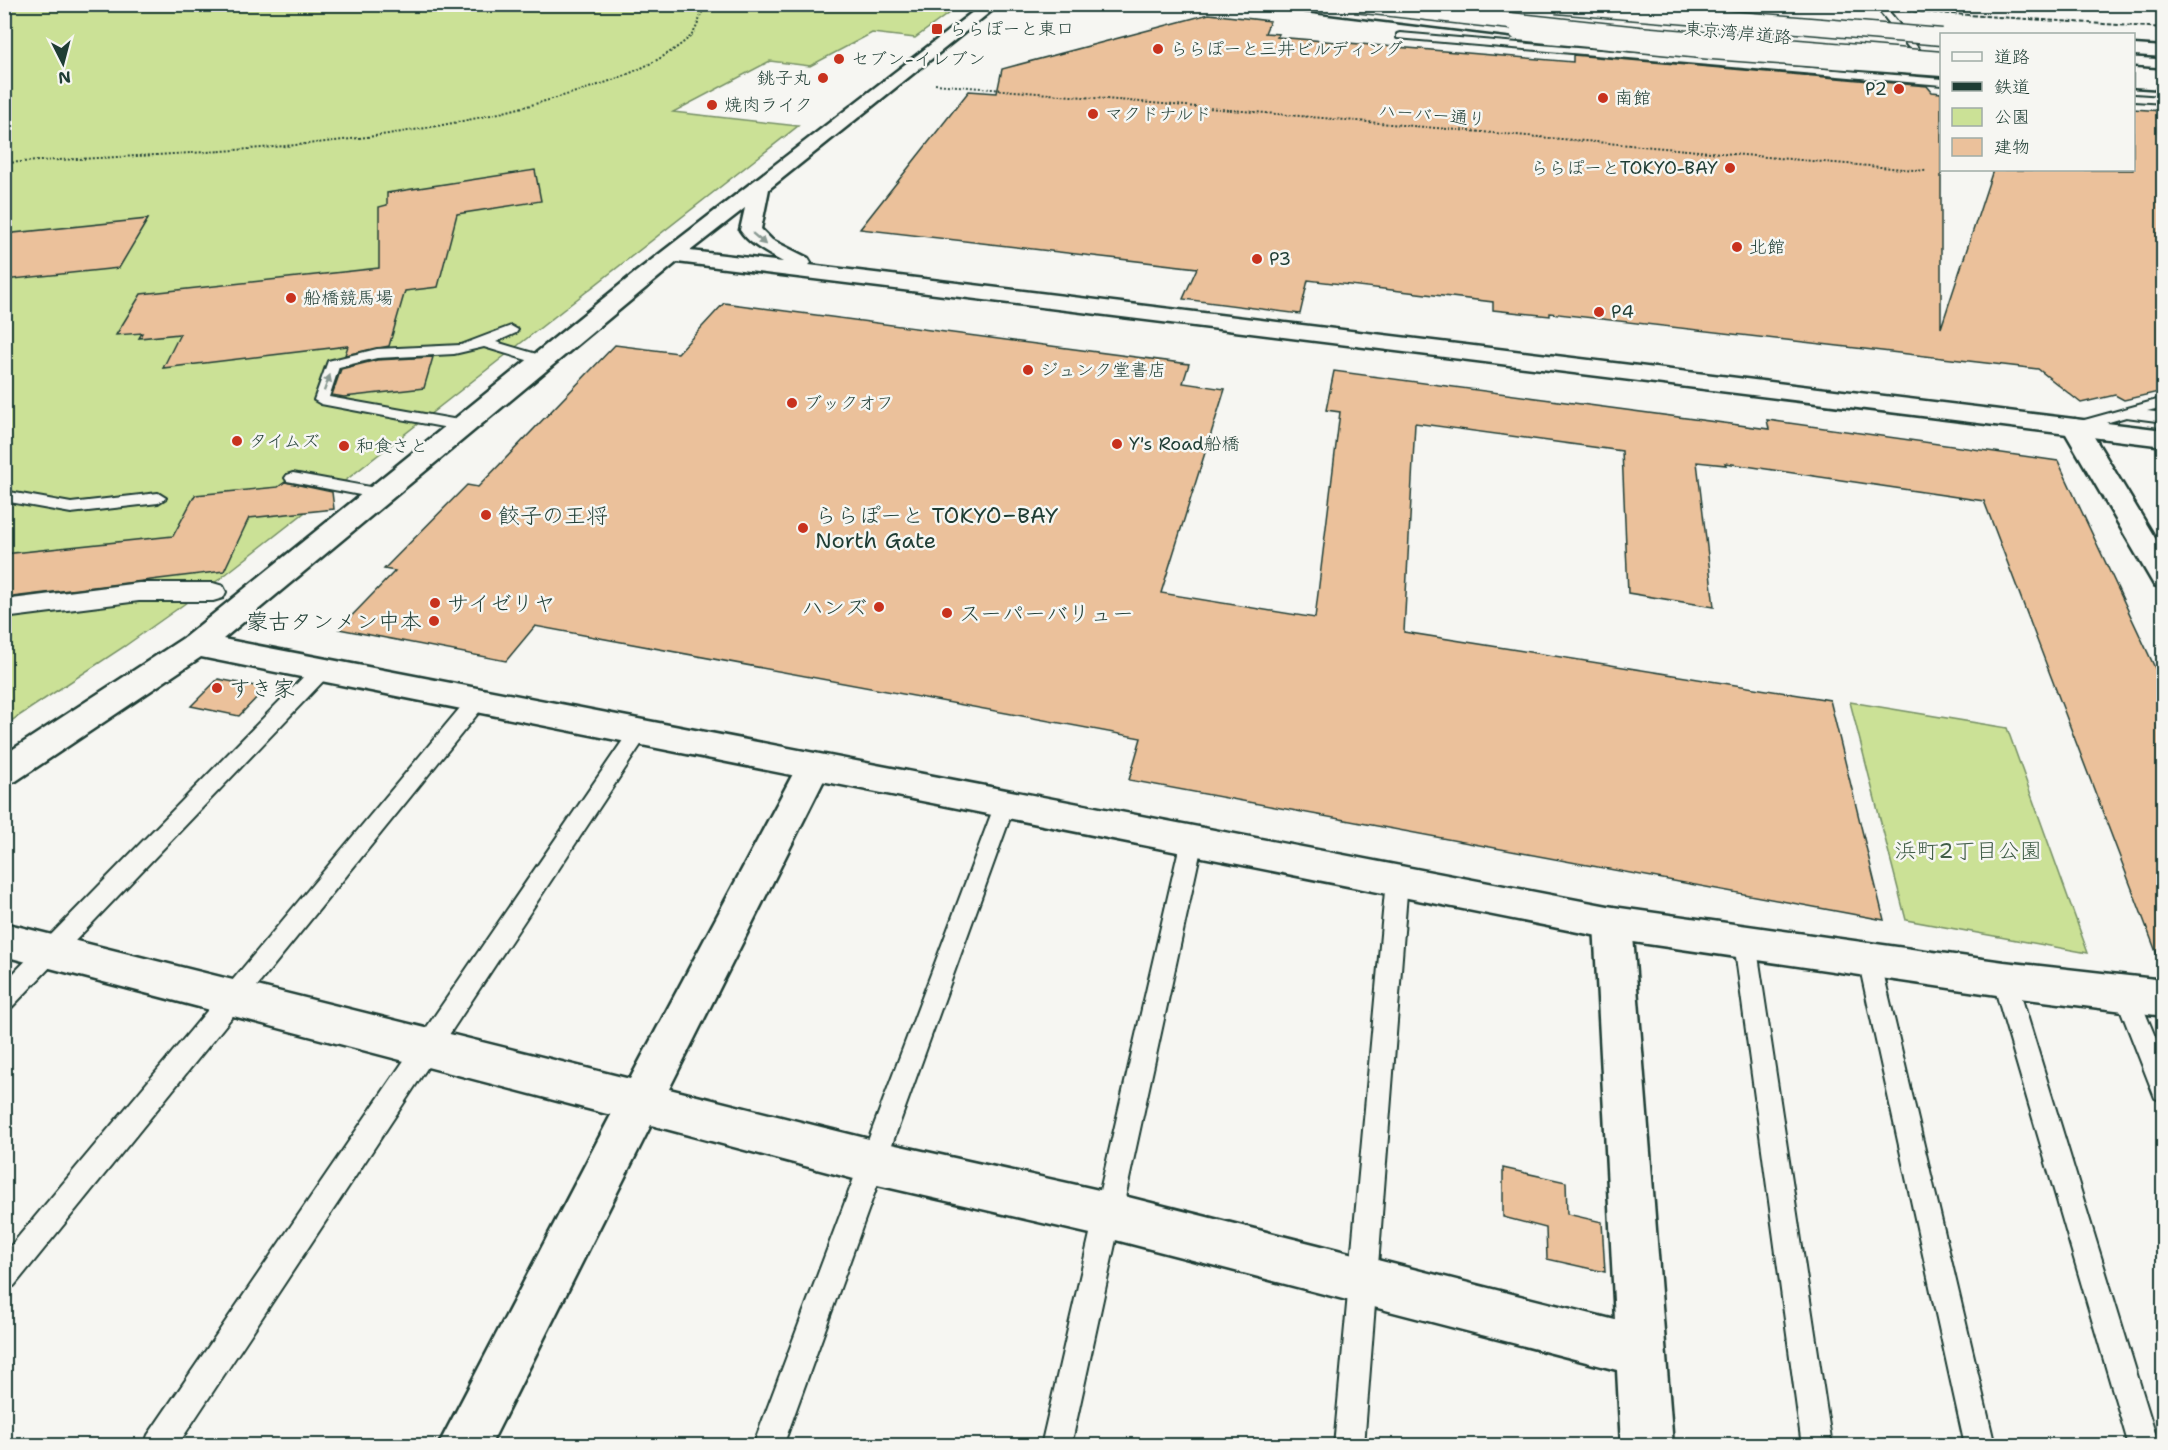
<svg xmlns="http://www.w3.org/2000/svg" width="2168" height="1450" font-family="'Shantell Sans','Klee One',sans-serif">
	<rect width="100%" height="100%" fill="#f6f6f2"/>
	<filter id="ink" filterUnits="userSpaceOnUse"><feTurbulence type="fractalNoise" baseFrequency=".0167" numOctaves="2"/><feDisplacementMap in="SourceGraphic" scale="12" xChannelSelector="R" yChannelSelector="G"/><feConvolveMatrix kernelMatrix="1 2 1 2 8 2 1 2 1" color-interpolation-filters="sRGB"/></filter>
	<g filter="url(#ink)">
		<path fill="#cbe196" stroke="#758f65" stroke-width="1.5" d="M5 5H960L915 38 872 33 810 66 770 61 673 112 798 126 221 578 125 646 5 725Z
			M1850 702 2007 728 2088 953 1906 920Z"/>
		<path fill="#ebc19b" stroke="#1f3d34" stroke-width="1.5" d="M1209 14 1270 21 1265 33 1279 34 1277 37 1573 62V55L1927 86 1932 92 1941 93V328L1993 170H2133V109L2163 111V391L2124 400 2115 395 2081 403 2038 369 1550 313V316L1493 310V302L1308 280 1300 314 1183 299 1197 268 860 229 969 91 997 93 1002 69Z
			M535 170 541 201 457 214 438 287 405 291 389 346 345 355 348 346 163 368 180 334 139 338 142 333 116 335 141 294 379 268V207L387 205V193Z
			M148 219 119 268 4 280V234Z
			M724 303 1189 364 1183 383 1225 389 1161 593 1315 618 1340 412 1326 410 1334 371 1769 429 1767 420 2058 461 2163 685V964L2161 965 1984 501 1725 463 1726 465 1697 462 1714 607 1628 593 1622 451 1415 423 1404 632 1830 700 1884 920 1129 780 1141 738 535 626 506 661 339 629 395 571 384 569 467 485 478 487 615 345 678 353Z
			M433 357 424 388 344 397 332 395 341 369 377 360Z
			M285 482 332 492 334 509 249 518 224 571 4 598V554L173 536 195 495 278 487Z
			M218 679 266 688 239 716 191 706Z
			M1503 1168 1566 1182 1567 1214 1602 1222 1605 1272 1547 1259 1546 1228 1503 1217Z"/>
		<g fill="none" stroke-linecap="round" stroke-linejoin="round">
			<g stroke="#1f3d34" stroke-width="4">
				<path id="service" d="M1874 4H1883L1934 68V72H1928Z
					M1400 33 1942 79V85L1397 38V34Z
					M2134 95 2164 97V103L2134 101Z
					M511 326 518 330 516 333 496 342 550 358 552 361 550 364H540L484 347 454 354 377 358 339 367 329 397 464 421 469 423 472 426 469 429 464 431 321 404 314 400 328 361 377 349 461 345Z
					M2164 398V407L2147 411 2164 413V422L2126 417 2075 432 2067 427 2070 424Z
					M293 473 381 489 389 494 381 499 287 481 285 478 287 475Z
					M4 491 71 503 158 493 166 498 158 503 71 513 4 501Z
					M322 663 329 665 331 670 329 675 12 1007 4 1010V983L315 665Z
					M477 694 484 696 487 701 484 706 14 1286 4 1290V1254L470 696Z
					M639 725 646 727 649 732 646 737 177 1446H144L148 1435 632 727Z
					M1005 796 1012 798 1015 804 783 1446H753L995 804 998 798Z
					M1192 831 1199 834 1203 840 1071 1446H1041L1181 840 1185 834Z
					M1397 871 1405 874 1408 880 1364 1446H1334L1386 880 1389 874Z
					M1745 932 1753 935 1756 942 1832 1446H1802L1734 942 1737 935Z
					M1869 949 1877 952 1880 959 1995 1446H1965L1858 959 1861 952Z
					M2004 969 2012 972 2016 979 2159 1446H2129L1992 979 1996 972Z
					M2126 982 2134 986 2164 1058V1102L2155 1098 2114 993 2118 986Z"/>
			</g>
			<g stroke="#1f3d34" stroke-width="4">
				<path id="pedestrian" d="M139 583H213L223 586 226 592 223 598 213 601H139L4 618V600Z"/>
			</g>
			<g stroke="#1f3d34" stroke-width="5">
				<path id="minor" d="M2075 419 2084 422 2088 427 2164 553V588L2154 585 2062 427 2066 422Z
					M814 753 826 757 831 766 669 1089 873 1140 1108 1192 1615 1320 1594 923 1600 912 1613 907 1626 912 1632 923 1673 1446H1621L1617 1370 1108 1238 873 1184 651 1125 490 1446H438L611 1115 4 956V923L630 1079 802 757Z"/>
			</g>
			<g stroke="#1f3d34" stroke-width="5">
				<path id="tertiary" d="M983 4H1000L769 189 761 229 772 240 808 258 811 263 809 265 2164 430V446L677 262 223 639 1613 907 2004 962 2164 980V1016L2004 996 1613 939 201 657 16 781 4 785V755L185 637 636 272ZM745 208 740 230C750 245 767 253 783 262L690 251Z"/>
			</g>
			<g stroke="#1f3d34" stroke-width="5">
				<path id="trunk" d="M1275 4H1324L1518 27 1526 32 1518 37 1282 8Z
					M2134 45 2164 47V57L2134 55Z
					M2134 77 2164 79V89L2134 87Z"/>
			</g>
			<g stroke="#1f3d34" stroke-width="5">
				<path id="motorway" d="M2134 68 2164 70V80L2134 78Z"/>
			</g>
			<path stroke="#1f3d34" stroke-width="2" stroke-dasharray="2 2" stroke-linecap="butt" d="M1230 4 1257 8
				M935 84 1926 171
				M4 163C190 152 379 151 559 97 604 84 653 69 690 37 697 30 701 14 705 4"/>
			<use href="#service" fill="#f6f6f2" fill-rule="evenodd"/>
			<use href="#pedestrian" fill="#f6f6f2" fill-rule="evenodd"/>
			<use href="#minor" fill="#f6f6f2" fill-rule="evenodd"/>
			<use href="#tertiary" fill="#f6f6f2" fill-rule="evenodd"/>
			<use href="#trunk" fill="#f6f6f2" fill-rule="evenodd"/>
			<use href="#motorway" fill="#f6f6f2" fill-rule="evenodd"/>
			<path stroke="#1f3d34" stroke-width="2" stroke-dasharray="4.5 2" stroke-linecap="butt" d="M1803 4 2164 28"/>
			<g stroke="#1f3d34" stroke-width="19" stroke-linecap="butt">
				<path id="trunk-bridge" d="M1556 5 1942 37
					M1518 32 1712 51 1942 68"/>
			</g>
			<g stroke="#1f3d34" stroke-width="19" stroke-linecap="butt">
				<path id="motorway-bridge" d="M1355 4 1639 35 1942 60"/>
			</g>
			<use href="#trunk-bridge" stroke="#f6f6f2" stroke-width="16"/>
			<use href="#motorway-bridge" stroke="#f6f6f2" stroke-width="16"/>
		</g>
		<defs><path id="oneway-solid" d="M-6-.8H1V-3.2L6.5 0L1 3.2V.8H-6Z" transform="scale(1.5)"/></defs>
		<g fill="#8a9a93">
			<use href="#oneway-solid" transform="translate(759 239) rotate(41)"/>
			<use href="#oneway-solid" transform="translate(327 383) rotate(-70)"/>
		</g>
	</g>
	<g fill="#c8321e" stroke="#f6f6f2" stroke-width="2">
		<rect x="931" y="23" width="12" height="12" rx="3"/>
		<circle cx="1158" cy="49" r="6"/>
		<circle cx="839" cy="59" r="6"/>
		<circle cx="823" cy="78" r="6"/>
		<circle cx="1899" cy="89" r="6"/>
		<circle cx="1603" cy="98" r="6"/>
		<circle cx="712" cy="105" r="6"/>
		<circle cx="1093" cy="114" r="6"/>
		<circle cx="1730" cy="168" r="6"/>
		<circle cx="1737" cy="247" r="6"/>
		<circle cx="1257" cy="259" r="6"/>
		<circle cx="291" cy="298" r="6"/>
		<circle cx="1599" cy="312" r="6"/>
		<circle cx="1028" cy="370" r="6"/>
		<circle cx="792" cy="403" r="6"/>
		<circle cx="237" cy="441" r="6"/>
		<circle cx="1117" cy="444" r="6"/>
		<circle cx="344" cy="446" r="6"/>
		<circle cx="486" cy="515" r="6"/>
		<circle cx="803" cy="528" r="6"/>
		<circle cx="435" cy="603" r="6"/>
		<circle cx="879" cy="607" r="6"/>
		<circle cx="947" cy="613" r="6"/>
		<circle cx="434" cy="621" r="6"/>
		<circle cx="217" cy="688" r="6"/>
	</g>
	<g text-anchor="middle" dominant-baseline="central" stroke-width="5" stroke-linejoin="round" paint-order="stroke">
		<g font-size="18" fill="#1f3d34" stroke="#f6f6f2" text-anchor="start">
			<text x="949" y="29">ららぽーと東口</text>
			<text x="1170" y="49">ららぽーと三井ビルディング</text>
			<text x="851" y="59">セブン-イレブン</text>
			<text x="811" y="78" text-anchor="end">銚子丸</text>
			<text x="1887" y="89" text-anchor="end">P2</text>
			<text x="1615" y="98">南館</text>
			<text x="724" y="105">焼肉ライク</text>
			<text x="1105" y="114">マクドナルド</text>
			<text x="1718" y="168" text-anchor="end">ららぽーとTOKYO-BAY</text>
			<text x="1749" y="247">北館</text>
			<text x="1269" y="259">P3</text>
			<text x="303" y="298">船橋競馬場</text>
			<text x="1611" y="312">P4</text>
			<text x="1040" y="370">ジュンク堂書店</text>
			<text x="804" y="403">ブックオフ</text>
			<text x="249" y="441">タイムズ</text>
			<text x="1129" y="444">Y's Road船橋</text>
			<text x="356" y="446">和食さと</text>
		</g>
		<g font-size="18" fill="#1f3d34" stroke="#f6f6f2">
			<text transform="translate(1738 33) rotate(5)">東京湾岸道路</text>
			<text transform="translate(1432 115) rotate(5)">ハーバー通り</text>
		</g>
		<g font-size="22" fill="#1f3d34" stroke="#f6f6f2" text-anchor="start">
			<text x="498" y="515">餃子の王将</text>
			<text x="815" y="515">ららぽーと TOKYO−BAY<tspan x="815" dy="25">North Gate</tspan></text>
			<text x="447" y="603">サイゼリヤ</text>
			<text x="867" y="607" text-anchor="end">ハンズ</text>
			<text x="959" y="613">スーパーバリュー</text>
			<text x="422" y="621" text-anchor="end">蒙古タンメン中本</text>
			<text x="229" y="688">すき家</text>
		</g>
		<g font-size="22" fill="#415e48" stroke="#f6f6f2">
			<text x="1968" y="850">浜町2丁目公園</text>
		</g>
	</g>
	<rect width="2168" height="1450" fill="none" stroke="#f6f6f2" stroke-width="24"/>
	<rect x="12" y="12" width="2144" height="1426" fill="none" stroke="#1f3d34" stroke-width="2" filter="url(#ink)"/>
	<rect x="1940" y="33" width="195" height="138" fill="#f6f6f2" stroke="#a0aca6" stroke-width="1.5"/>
	<rect x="1952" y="52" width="30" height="9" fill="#f6f6f2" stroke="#a0aca6" stroke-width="1.5"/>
	<text x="1994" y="63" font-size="18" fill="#1f3d34">道路</text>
	<rect x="1952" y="82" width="30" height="9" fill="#1f3d34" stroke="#a0aca6" stroke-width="1.5"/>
	<text x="1994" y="93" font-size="18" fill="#1f3d34">鉄道</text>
	<rect x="1952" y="108" width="30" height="18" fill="#cbe196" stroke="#a0aca6" stroke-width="1.5"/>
	<text x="1994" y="123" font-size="18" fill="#1f3d34">公園</text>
	<rect x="1952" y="138" width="30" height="18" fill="#ebc19b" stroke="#a0aca6" stroke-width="1.5"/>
	<text x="1994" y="153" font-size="18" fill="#1f3d34">建物</text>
	<g transform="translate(63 63) rotate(174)" stroke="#f6f6f2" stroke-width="4.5" paint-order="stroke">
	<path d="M0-4.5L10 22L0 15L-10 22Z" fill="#1f3d34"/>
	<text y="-9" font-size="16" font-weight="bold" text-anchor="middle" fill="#1f3d34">N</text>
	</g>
</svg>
